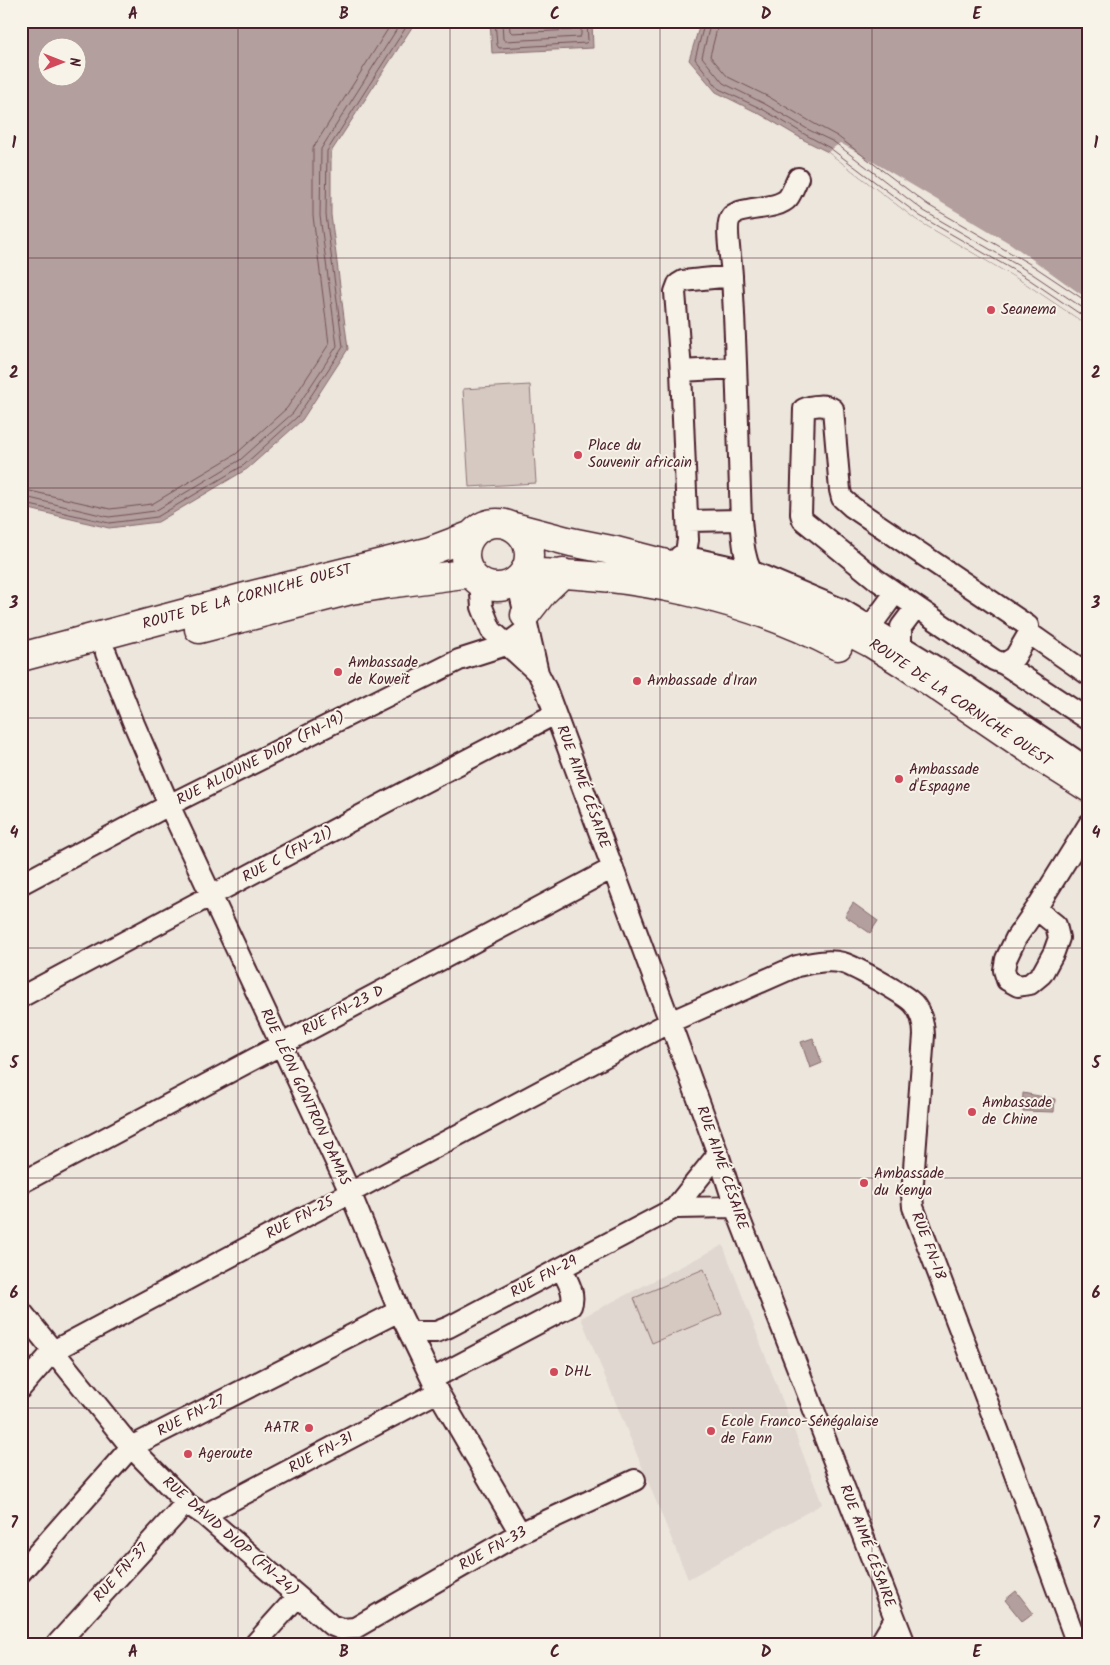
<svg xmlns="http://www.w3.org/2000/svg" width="1110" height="1665" font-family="Kalam,sans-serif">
	<rect width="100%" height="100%" fill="#ece6dd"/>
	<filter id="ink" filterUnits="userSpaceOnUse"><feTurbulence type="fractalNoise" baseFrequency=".02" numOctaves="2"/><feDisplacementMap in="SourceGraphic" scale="10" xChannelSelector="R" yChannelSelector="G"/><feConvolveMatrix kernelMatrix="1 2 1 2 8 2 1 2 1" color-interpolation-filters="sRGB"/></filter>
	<g filter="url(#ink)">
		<path fill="#e0d7d0" d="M723 1245 822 1504 688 1579 581 1318Z"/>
		<path fill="#d5c9c2" stroke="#907476" d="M530 385 536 483 469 487 463 389Z
			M704 1269 722 1314 652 1343 634 1298Z"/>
		<path fill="#b39f9d" stroke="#896c6f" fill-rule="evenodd" d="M21 21H416L331 152V215L348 349 302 420 247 469 158 522 109 528 21 507ZM48 48H78V78H48Z
			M490 21H592L593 48 492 53Z
			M701 21H1089V326L1025 283 917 220 828 152 804 140 760 114 716 92 689 60Z
			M853 903 878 921 870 933 845 916Z
			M813 1038 822 1063 810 1068 801 1042Z
			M1023 1093 1055 1099 1054 1112 1022 1111Z
			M1016 1591 1033 1613 1022 1621 1005 1600Z"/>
		<path fill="#ece6dd" d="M840 143 855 151 1011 244 1089 300V326L1025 283 917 220 828 152Z"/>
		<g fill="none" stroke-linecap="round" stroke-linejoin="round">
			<path stroke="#745259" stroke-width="1" d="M495 21 497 45 499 48 586 43 588 41 587 21
				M502 21 503 39 505 41 580 37 581 35V21
				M509 21 510 31 512 33 572 30 574 28V21
				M705 21 695 59 719 89 762 109 806 135 830 148 920 216 1027 278 1089 320
				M711 21 702 57 723 83 765 104 809 130 834 142 924 211 1031 273 1089 312
				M719 21 710 56 728 77 769 97 813 123 837 136 928 205 1035 267 1089 303
				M21 489 110 509 152 504 236 454 287 408 329 344 313 216V148L393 21
				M21 496 109 517 155 511 240 460 293 413 337 346 320 216 321 149 402 21
				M21 503 109 523 157 517 244 465 297 417 343 347 326 215 327 151 410 21"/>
			<g stroke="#4a1f2b" stroke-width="24">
				<path id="minor" d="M681 371 736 368
					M688 521 741 520
					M679 557 686 552 688 540 681 371 675 292 678 284 683 281 732 276
					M697 559 751 571 841 609 954 678 1089 769
					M751 571C743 555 743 537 741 520 738 439 737 357 732 277 732 264 724 226 731 217 739 206 777 211 788 198 792 193 795 184 798 178
					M517 580 538 673 546 689 670 1022 718 1154 735 1207 905 1644
					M480 582 482 607 491 630 538 673
					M870 627 895 593
					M1029 633 1089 675
					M901 645V627L916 607
					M106 653 134 724 169 805 350 1192 399 1311 438 1392 520 1533
					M1004 664 1015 657 1029 633 1028 626 852 507 842 498 840 490 833 409C826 404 812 405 804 409L801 514 803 520 877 580 994 660 1004 664 1089 720
					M21 884 169 805 459 660 506 645 527 629
					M1036 909 1056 925 1059 938 1054 952 1042 974 1030 984 1018 986 1007 980 1004 970 1006 959 1016 938 1036 909 1089 824
					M21 997 386 802 555 714
					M21 1183 613 868
					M675 1208 735 1207
					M21 1311 131 1447 186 1503 204 1515 331 1625 341 1629 355 1628 520 1533 635 1480
					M409 1332H436L449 1327 675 1208 718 1154
					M432 1379 571 1306C576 1293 567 1280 561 1268
					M21 1388 53 1351 670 1022 797 966C812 963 828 959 843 963 856 967 904 994 913 1003 921 1012 924 1025 924 1035L912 1195 913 1207 1013 1469 1077 1644
					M204 1515 438 1392
					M21 1572 131 1447 399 1311
					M57 1644 186 1503
					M255 1644 297 1597
					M880 1644 895 1619"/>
			</g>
			<g stroke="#4a1f2b" stroke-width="31">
				<path id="highway" d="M465 555a32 32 0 1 1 64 0a32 32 0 1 1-64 0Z
					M514 527 571 542 616 551 720 578 807 610 871 643 903 663 1048 762 1089 788
					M524 573C631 573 742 596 838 646
					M525 615 543 592 563 573
					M199 629 351 590 388 584 471 573
					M21 657 253 595 430 551 472 535"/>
			</g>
			<use href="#minor" stroke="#f7f3e8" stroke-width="20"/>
			<use href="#highway" stroke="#f7f3e8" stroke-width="28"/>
		</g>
	</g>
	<path fill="none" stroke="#4a1f2b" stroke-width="1" stroke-opacity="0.55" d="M238 21V1644M450 21V1644M660 21V1644M872 21V1644M21 258H1089M21 488H1089M21 718H1089M21 948H1089M21 1178H1089M21 1408H1089"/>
	<g fill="#d1495b" stroke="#f7f3e8" stroke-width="2">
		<circle cx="991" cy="310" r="5"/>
		<circle cx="578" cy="455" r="5"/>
		<circle cx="338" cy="672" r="5"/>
		<circle cx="637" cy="681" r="5"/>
		<circle cx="899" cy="779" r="5"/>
		<circle cx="972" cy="1112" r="5"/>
		<circle cx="864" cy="1183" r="5"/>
		<circle cx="554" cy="1372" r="5"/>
		<circle cx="309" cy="1428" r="5"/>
		<circle cx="711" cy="1431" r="5"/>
		<circle cx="188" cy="1454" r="5"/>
	</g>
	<g text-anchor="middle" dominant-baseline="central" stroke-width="4" stroke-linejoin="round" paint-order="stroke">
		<g font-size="15" fill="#4a1f2b" stroke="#f7f3e8" text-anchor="start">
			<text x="1001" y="310">Seanema</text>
			<text x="588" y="446">Place du<tspan x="588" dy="17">Souvenir africain</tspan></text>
			<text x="348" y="663">Ambassade<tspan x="348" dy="17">de Koweït</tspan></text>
			<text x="647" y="681">Ambassade d'Iran</text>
			<text x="909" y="770">Ambassade<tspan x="909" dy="17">d'Espagne</tspan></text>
			<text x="982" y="1103">Ambassade<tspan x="982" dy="17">de Chine</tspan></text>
			<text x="874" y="1174">Ambassade<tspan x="874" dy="17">du Kenya</tspan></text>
			<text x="564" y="1372">DHL</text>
			<text x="721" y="1422">Ecole Franco-Sénégalaise<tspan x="721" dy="17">de Fann</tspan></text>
			<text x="299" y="1428" text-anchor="end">AATR</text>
			<text x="198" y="1454">Ageroute</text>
		</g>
		<g font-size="15" fill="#4a1f2b" stroke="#f7f3e8">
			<text transform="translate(247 597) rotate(-15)">ROUTE DE LA CORNICHE OUEST</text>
			<text transform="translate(960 703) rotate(34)">ROUTE DE LA CORNICHE OUEST</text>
			<text transform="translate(261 759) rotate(-27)">RUE ALIOUNE DIOP (FN-19)</text>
			<text transform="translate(583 787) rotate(70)">RUE AIMÉ CÉSAIRE</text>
			<text transform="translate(288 855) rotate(-28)">RUE C (FN-21)</text>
			<text transform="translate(343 1011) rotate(-28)">RUE FN-23 D</text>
			<text transform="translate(305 1097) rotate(65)">RUE LÉON GONTRON DAMAS</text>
			<text transform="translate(722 1168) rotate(71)">RUE AIMÉ CÉSAIRE</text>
			<text transform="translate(300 1218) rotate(-28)">RUE FN-25</text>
			<text transform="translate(928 1246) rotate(69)">RUE FN-18</text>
			<text transform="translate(544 1277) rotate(-28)">RUE FN-29</text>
			<text transform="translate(191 1416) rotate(-27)">RUE FN-27</text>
			<text transform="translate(321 1453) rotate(-28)">RUE FN-31</text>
			<text transform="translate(230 1537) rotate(41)">RUE DAVID DIOP (FN-24)</text>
			<text transform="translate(867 1546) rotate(69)">RUE AIMÉ CÉSAIRE</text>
			<text transform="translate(493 1549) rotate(-29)">RUE FN-33</text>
			<text transform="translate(121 1573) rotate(-48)">RUE FN-37</text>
		</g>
	</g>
	<rect width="1110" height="1665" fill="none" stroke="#f7f3e8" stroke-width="55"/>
	<g transform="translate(62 62) rotate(90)"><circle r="24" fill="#f7f3e8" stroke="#b29e9c"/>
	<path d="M0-4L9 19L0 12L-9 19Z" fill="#d1495b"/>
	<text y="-8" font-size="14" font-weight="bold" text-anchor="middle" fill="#4a1f2b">N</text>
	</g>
	<rect x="28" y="28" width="1054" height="1610" fill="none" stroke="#4a1f2b" stroke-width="2"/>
	<g font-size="16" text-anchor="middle" font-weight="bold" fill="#4a1f2b">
		<text x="133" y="19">A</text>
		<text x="344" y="19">B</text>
		<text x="555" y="19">C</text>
		<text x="766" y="19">D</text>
		<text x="977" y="19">E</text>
		<text x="14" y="148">1</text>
		<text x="1096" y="148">1</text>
		<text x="14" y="378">2</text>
		<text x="1096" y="378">2</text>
		<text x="14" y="608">3</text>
		<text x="1096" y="608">3</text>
		<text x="14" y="838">4</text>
		<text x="1096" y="838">4</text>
		<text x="14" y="1068">5</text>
		<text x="1096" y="1068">5</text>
		<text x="14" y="1298">6</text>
		<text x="1096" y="1298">6</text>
		<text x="14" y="1528">7</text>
		<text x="1096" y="1528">7</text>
		<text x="133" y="1657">A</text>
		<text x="344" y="1657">B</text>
		<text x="555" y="1657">C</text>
		<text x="766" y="1657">D</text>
		<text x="977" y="1657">E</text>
	</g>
</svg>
